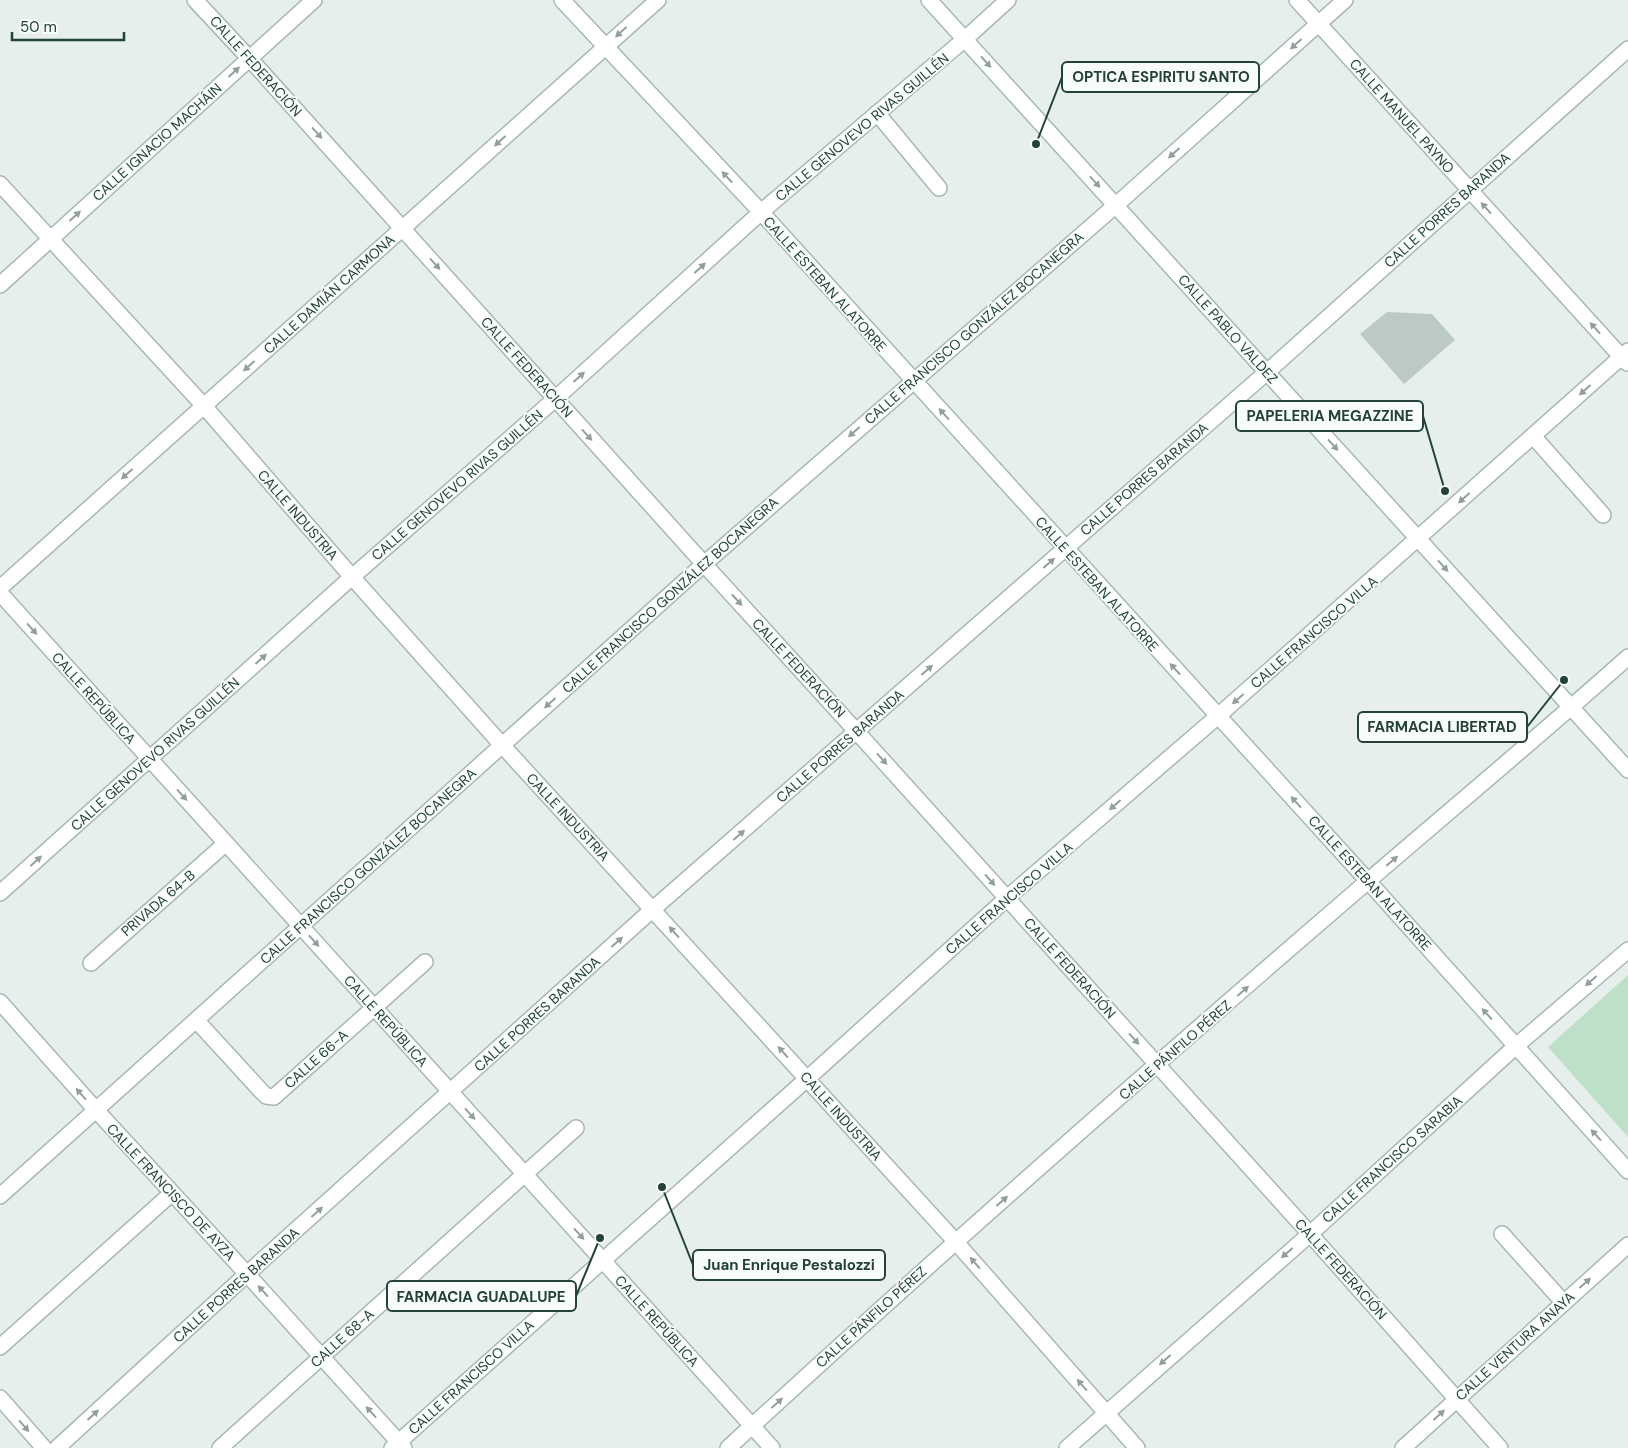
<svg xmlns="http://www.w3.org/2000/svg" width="1628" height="1448" font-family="'DM Sans',sans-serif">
	<rect width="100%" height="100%" fill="#e6efeb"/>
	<path fill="#bfe0c8" d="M1628 975V1137L1548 1047Z"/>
	<path fill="#bbcac4" d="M1387 312 1432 314 1455 340 1404 384 1360 334Z"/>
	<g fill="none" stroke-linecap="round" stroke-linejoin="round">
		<g stroke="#a8b8b2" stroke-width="18">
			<path id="street" d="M195 0 249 58 704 564 857 732 1310 1234 1500 1448
				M1297 0 1627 363
				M877 113 939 188
				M0 184 204 406 352 577 502 745 955 1241 1137 1448
				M0 285 314 0
				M1533 436 1603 515
				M0 588 658 0
				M0 593 772 1448
				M0 893 352 577 555 399 761 212 965 39 1008 0
				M91 963 226 843
				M0 1002 96 1110 247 1274 404 1448
				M196 1020 263 1093 266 1096 274 1097 425 962
				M0 1196 704 564 1116 205 1345 0
				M1502 1234 1564 1303
				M0 1347 172 1193
				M0 1398 44 1448
				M57 1448 247 1274 653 909 1267 372 1628 49
				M220 1448 576 1128
				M392 1448 808 1078 1007 898 1218 716 1628 351
				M728 1448C938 1255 1152 1067 1368 881 1455 806 1543 733 1628 657
				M1067 1448 1310 1234 1516 1046 1628 950
				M1403 1448 1628 1245"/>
		</g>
		<g stroke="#a4bbb3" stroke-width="18">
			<path id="secondary" d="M562 0 761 212 1368 881 1628 1171
				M929 0 1628 770"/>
		</g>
		<use href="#street" stroke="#fff" stroke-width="15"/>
		<use href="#secondary" stroke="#fff" stroke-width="15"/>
	</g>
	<defs><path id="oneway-solid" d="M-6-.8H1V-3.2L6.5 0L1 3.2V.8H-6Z" transform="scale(1.25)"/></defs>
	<g fill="#92a09c">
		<use href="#oneway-solid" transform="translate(621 32) rotate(138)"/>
		<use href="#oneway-solid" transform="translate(1296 44) rotate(138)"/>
		<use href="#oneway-solid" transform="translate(986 62) rotate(48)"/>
		<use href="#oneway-solid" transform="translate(234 72) rotate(-42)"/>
		<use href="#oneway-solid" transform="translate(317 133) rotate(48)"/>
		<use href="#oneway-solid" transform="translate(500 141) rotate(138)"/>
		<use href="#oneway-solid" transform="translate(1174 153) rotate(138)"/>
		<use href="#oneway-solid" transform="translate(727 177) rotate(-133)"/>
		<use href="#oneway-solid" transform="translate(1095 182) rotate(48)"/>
		<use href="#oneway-solid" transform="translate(1486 208) rotate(-132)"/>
		<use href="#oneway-solid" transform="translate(75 216) rotate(-42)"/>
		<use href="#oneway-solid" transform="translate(435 264) rotate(48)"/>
		<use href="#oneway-solid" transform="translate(700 268) rotate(-42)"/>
		<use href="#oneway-solid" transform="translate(1595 328) rotate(-132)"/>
		<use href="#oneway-solid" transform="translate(249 366) rotate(138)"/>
		<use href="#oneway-solid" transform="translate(579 377) rotate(-42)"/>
		<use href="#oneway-solid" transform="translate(1585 390) rotate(138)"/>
		<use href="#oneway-solid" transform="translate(944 414) rotate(-132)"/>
		<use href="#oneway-solid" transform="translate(854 432) rotate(139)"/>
		<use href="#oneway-solid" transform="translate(587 435) rotate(48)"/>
		<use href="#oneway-solid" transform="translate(1333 445) rotate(48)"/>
		<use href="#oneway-solid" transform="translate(127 474) rotate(138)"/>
		<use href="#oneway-solid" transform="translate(1464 498) rotate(138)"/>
		<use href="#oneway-solid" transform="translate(1049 563) rotate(-41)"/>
		<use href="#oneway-solid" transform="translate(1443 566) rotate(48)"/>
		<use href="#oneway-solid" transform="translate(737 600) rotate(47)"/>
		<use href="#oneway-solid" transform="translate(32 629) rotate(48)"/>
		<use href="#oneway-solid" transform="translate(261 659) rotate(-42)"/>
		<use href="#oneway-solid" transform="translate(1175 669) rotate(-133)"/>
		<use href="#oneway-solid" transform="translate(927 670) rotate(-41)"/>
		<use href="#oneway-solid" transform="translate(1238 699) rotate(139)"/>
		<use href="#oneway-solid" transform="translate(550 703) rotate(138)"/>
		<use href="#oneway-solid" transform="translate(882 759) rotate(48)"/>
		<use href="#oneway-solid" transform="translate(182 795) rotate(48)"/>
		<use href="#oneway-solid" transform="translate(1296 802) rotate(-132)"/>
		<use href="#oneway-solid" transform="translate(1115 805) rotate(139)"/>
		<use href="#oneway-solid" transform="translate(739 835) rotate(-41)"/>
		<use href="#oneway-solid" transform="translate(36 861) rotate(-42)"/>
		<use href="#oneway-solid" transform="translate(1392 861) rotate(-40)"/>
		<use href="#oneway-solid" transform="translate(990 880) rotate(48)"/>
		<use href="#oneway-solid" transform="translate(674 932) rotate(-132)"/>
		<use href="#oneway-solid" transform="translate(314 941) rotate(48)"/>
		<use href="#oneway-solid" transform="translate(617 942) rotate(-42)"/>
		<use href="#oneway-solid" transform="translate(1591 981) rotate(139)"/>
		<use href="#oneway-solid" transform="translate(1243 991) rotate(-41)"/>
		<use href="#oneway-solid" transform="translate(1487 1014) rotate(-132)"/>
		<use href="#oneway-solid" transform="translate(1134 1039) rotate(48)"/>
		<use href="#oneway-solid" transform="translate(783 1052) rotate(-132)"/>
		<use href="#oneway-solid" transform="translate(81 1094) rotate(-131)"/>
		<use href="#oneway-solid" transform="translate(470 1114) rotate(48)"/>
		<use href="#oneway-solid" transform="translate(1596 1135) rotate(-132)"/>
		<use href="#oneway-solid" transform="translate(1002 1201) rotate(-41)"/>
		<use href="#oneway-solid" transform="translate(317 1212) rotate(-42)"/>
		<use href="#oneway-solid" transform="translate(579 1234) rotate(48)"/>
		<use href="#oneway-solid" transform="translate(1287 1253) rotate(139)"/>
		<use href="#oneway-solid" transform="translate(975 1263) rotate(-131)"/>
		<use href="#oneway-solid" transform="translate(1585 1283) rotate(-42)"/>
		<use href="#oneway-solid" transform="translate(263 1291) rotate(-132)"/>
		<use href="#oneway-solid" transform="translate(1165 1360) rotate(139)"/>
		<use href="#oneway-solid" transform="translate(1082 1385) rotate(-131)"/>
		<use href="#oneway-solid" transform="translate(777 1403) rotate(-42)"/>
		<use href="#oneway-solid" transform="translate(371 1412) rotate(-132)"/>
		<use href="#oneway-solid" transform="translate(93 1415) rotate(-42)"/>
		<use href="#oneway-solid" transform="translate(1439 1415) rotate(-42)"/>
		<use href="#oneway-solid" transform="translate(24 1426) rotate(49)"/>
	</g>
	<g text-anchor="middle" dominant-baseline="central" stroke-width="4" stroke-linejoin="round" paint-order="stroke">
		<g font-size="14" fill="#24423a" stroke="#f7fbf9">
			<text transform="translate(256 66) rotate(48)">CALLE FEDERACIÓN</text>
			<text transform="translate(1402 116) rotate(48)">CALLE MANUEL PAYNO</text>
			<text transform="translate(862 127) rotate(-40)">CALLE GENOVEVO RIVAS GUILLÉN</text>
			<text transform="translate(157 142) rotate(-42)">CALLE IGNACIO MACHÁIN</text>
			<text transform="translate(1447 210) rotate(-42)">CALLE PORRES BARANDA</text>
			<text transform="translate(825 284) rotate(48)">CALLE ESTEBAN ALATORRE</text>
			<text transform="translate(329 294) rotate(-42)">CALLE DAMIÁN CARMONA</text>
			<text transform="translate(974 328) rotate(-41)">CALLE FRANCISCO GONZÁLEZ BOCANEGRA</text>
			<text transform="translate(1228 329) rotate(48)">CALLE PABLO VALDEZ</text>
			<text transform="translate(527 367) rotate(48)">CALLE FEDERACIÓN</text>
			<text transform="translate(1144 479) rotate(-41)">CALLE PORRES BARANDA</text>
			<text transform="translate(457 485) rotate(-41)">CALLE GENOVEVO RIVAS GUILLÉN</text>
			<text transform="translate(298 515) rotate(49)">CALLE INDUSTRIA</text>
			<text transform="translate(1097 584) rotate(48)">CALLE ESTEBAN ALATORRE</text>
			<text transform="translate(670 595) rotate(-42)">CALLE FRANCISCO GONZÁLEZ BOCANEGRA</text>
			<text transform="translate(1314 632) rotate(-41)">CALLE FRANCISCO VILLA</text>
			<text transform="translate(799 668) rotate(47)">CALLE FEDERACIÓN</text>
			<text transform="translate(94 698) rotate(48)">CALLE REPÚBLICA</text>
			<text transform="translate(840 746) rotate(-41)">CALLE PORRES BARANDA</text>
			<text transform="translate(155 754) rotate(-42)">CALLE GENOVEVO RIVAS GUILLÉN</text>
			<text transform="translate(568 817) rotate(47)">CALLE INDUSTRIA</text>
			<text transform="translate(368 866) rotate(-42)">CALLE FRANCISCO GONZÁLEZ BOCANEGRA</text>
			<text transform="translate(1370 883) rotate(48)">CALLE ESTEBAN ALATORRE</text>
			<text transform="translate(1009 898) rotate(-41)">CALLE FRANCISCO VILLA</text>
			<text transform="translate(158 903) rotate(-41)">PRIVADA 64-B</text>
			<text transform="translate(1070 968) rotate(48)">CALLE FEDERACIÓN</text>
			<text transform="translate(537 1014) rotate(-42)">CALLE PORRES BARANDA</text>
			<text transform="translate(386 1021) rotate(48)">CALLE REPÚBLICA</text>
			<text transform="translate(1175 1050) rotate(-41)">CALLE PÁNFILO PÉREZ</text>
			<text transform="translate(316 1059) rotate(-42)">CALLE 66-A</text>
			<text transform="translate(841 1116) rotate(48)">CALLE INDUSTRIA</text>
			<text transform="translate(1392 1159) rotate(-42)">CALLE FRANCISCO SARABIA</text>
			<text transform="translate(171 1192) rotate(47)">CALLE FRANCISCO DE AYZA</text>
			<text transform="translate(1341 1269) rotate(48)">CALLE FEDERACIÓN</text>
			<text transform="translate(236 1285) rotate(-42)">CALLE PORRES BARANDA</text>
			<text transform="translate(871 1317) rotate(-42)">CALLE PÁNFILO PÉREZ</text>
			<text transform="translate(657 1321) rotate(48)">CALLE REPÚBLICA</text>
			<text transform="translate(342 1338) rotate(-42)">CALLE 68-A</text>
			<text transform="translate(1515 1346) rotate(-42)">CALLE VENTURA ANAYA</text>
			<text transform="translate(471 1377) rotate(-42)">CALLE FRANCISCO VILLA</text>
		</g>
	</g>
	<path fill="none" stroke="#24423a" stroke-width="2" d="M1036 144L1062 77M1445 491L1423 416M1564 680L1527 727M662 1187L693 1265M600 1238L576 1296"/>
	<g fill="#24423a" stroke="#f7fbf9" stroke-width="2">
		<circle cx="1036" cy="144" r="5"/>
		<circle cx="1445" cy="491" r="5"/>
		<circle cx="1564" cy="680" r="5"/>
		<circle cx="662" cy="1187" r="5"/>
		<circle cx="600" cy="1238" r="5"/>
	</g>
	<g fill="#f7fbf9" stroke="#24423a" stroke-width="2">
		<rect x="1062" y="62" width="197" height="30" rx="5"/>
		<rect x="1236" y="401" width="187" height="30" rx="5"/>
		<rect x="1358" y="712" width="169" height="30" rx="5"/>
		<rect x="693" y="1250" width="192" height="30" rx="5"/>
		<rect x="387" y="1281" width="189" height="30" rx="5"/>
	</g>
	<g font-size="15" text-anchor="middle" font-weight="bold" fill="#24423a">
		<text x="1161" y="82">OPTICA ESPIRITU SANTO</text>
		<text x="1330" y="421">PAPELERIA MEGAZZINE</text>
		<text x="1442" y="732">FARMACIA LIBERTAD</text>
		<text x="789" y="1270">Juan Enrique Pestalozzi</text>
		<text x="481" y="1302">FARMACIA GUADALUPE</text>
	</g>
	<path d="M12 32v8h112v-8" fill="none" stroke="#24423a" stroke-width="2.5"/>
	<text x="20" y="32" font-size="15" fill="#24423a" stroke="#f7fbf9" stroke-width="4" paint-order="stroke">50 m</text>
</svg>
